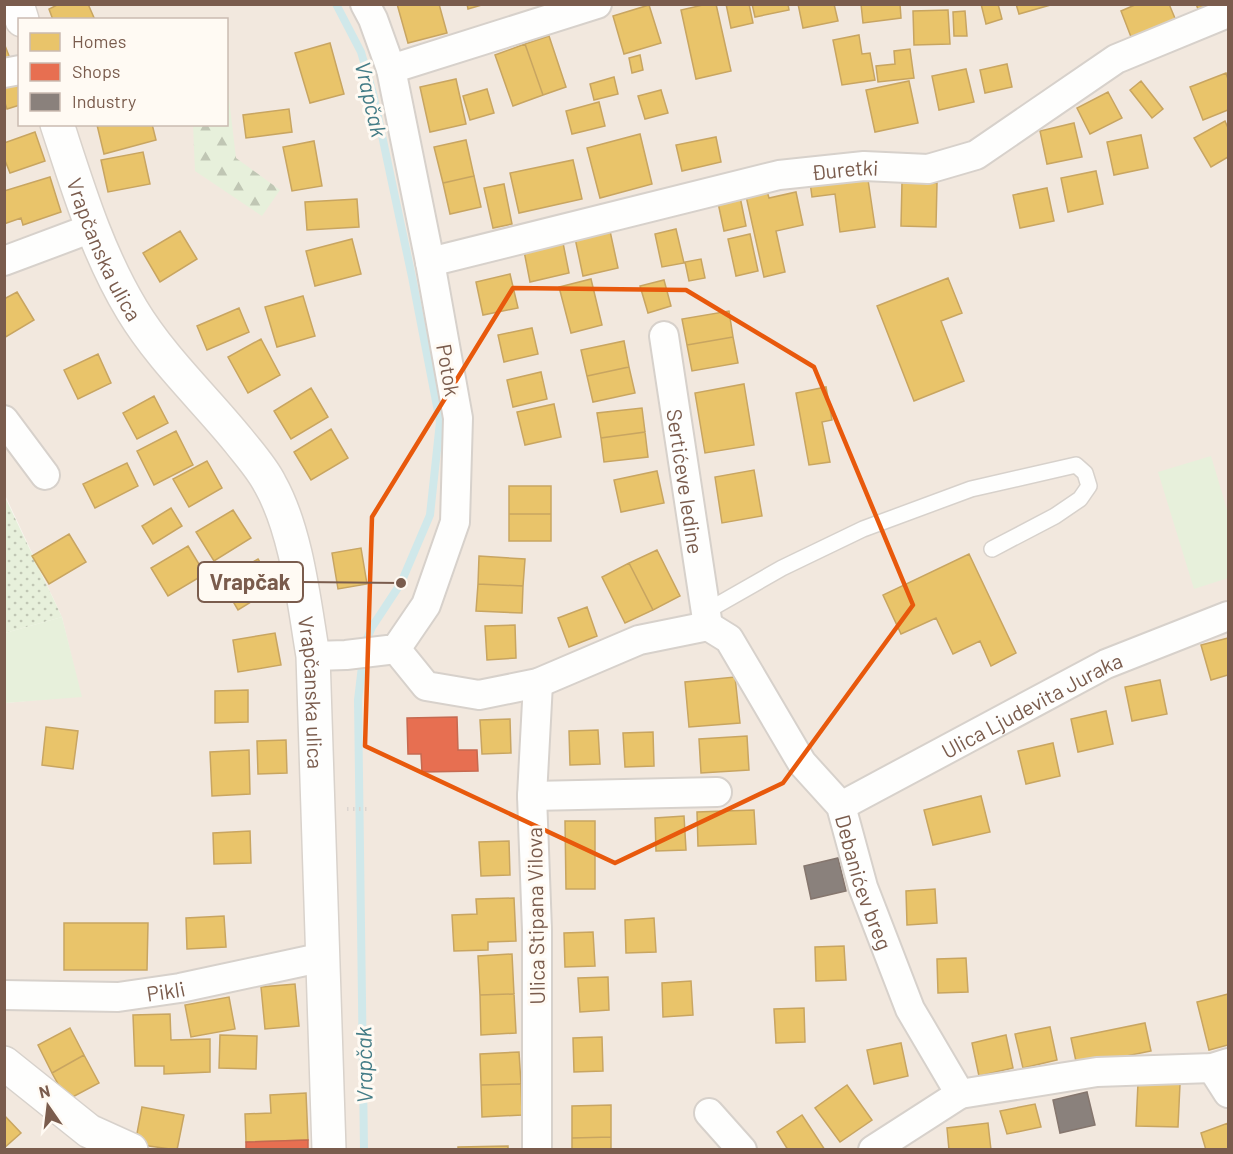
<svg xmlns="http://www.w3.org/2000/svg" width="1233" height="1154" font-family="Barlow,sans-serif">
	<defs>
		<pattern id="grass-dots" width="8" height="8" patternUnits="userSpaceOnUse" patternTransform="scale(1.5)"><rect width="8" height="8" fill="#e7f0db"/><path d="M2 2h.1M6 6h.1" fill="none" stroke="#c0c6b4" stroke-width="1.8" stroke-linecap="round"/></pattern>
		<pattern id="forest-firs" width="22" height="20" patternUnits="userSpaceOnUse" patternTransform="scale(1.5)"><rect width="22" height="20" fill="#e7f0db"/><path d="M5 1l3.5 6h-7zM16 11l3.5 6h-7z" fill="#c0c6b4"/></pattern>
	</defs>
	<rect width="100%" height="100%" fill="#f9f5f0"/>
	<path fill="#f2e8de" fill-rule="evenodd" d="M5 5H1228V1149H5V703L81 696 62 617 5 495ZM20 20H226V124H20Z"/>
	<path fill="url(#grass-dots)" d="M4 495 62 617 5 633H4Z"/>
	<path fill="url(#forest-firs)" d="M227 82 236 158 280 190 262 216 195 171 193 125 226 124Z"/>
	<path fill="#e7f0db" d="M1211 456 1228 513V578L1194 589 1158 472Z
		M62 617 82 697 5 703V633Z"/>
	<path fill="#e9c46a" stroke="#c8a561" stroke-width="1.5" d="M59 4H88L95 20H53L49 9Z
		M397 4H439L447 33 408 43Z
		M467 4H485L468 9Z
		M707 4H716L731 71 696 79 681 10Z
		M726 4H749L753 23 731 28Z
		M752 4H788L789 10 755 17Z
		M798 4H834L838 21 803 28Z
		M861 4H900L901 18 863 23Z
		M981 4H998L1002 19 986 24Z
		M1016 4H1054L1019 14Z
		M1137 4H1169L1177 23 1133 42 1121 11Z
		M1196 4H1222L1200 14Z
		M649 5 661 43 624 54 613 16Z
		M948 10 950 44 914 45 913 11Z
		M965 11 967 36H954L953 12Z
		M859 35 862 54 870 53 875 80 842 85 833 40Z
		M549 36 566 87 543 95 525 44Z
		M4 43 11 61 4 64Z
		M330 43 344 94 310 103 295 53Z
		M525 44 543 95 513 106 495 55Z
		M910 49 914 78 878 82 876 66 895 64 894 51Z
		M640 55 643 70 632 73 629 58Z
		M1007 64 1012 87 985 93 980 70Z
		M966 69 974 102 939 110 932 76Z
		M1226 73 1228 79V110L1203 120 1190 87Z
		M15 77 20 92V105L7 109 4 100V80Z
		M614 77 618 94 594 100 590 84Z
		M456 79 466 124 430 132 420 87Z
		M909 81 918 123 875 132 866 90Z
		M1141 81 1163 109 1152 118 1130 90Z
		M487 89 494 113 470 120 463 96Z
		M661 90 668 113 645 119 638 96Z
		M1108 92 1122 118 1090 134 1077 108Z
		M599 102 605 126 572 134 566 111Z
		M289 109 292 132 246 138 243 115Z
		M1225 121 1228 128V157L1211 167 1194 138Z
		M1074 123 1082 157 1047 164 1040 131Z
		M152 124 156 140 104 154 97 125Z
		M35 132 45 161 10 173 4 158V143Z
		M640 134 652 184 600 198 587 148Z
		M1141 135 1148 168 1114 175 1107 142Z
		M716 137 721 162 682 171 676 145Z
		M466 140 474 176 443 183 434 147Z
		M314 141 322 186 292 191 283 147Z
		M143 152 150 184 108 192 101 160Z
		M573 160 582 199 519 213 510 173Z
		M1096 171 1103 204 1068 212 1061 178Z
		M867 173 875 227 840 232 835 194 812 197 810 182Z
		M474 176 481 207 450 214 443 183Z
		M50 177 61 212 23 225 21 218 4 224V191Z
		M902 182 937 183 936 227 901 226Z
		M504 184 512 224 493 228 484 188Z
		M1047 188 1054 221 1020 228 1013 195Z
		M767 191 769 198 796 192 803 225 776 231 785 272 764 277 746 196Z
		M739 192 746 226 724 231 717 198Z
		M357 199 359 227 307 230 305 202Z
		M676 229 684 263 662 267 655 234Z
		M180 231 197 259 160 282 143 253Z
		M610 231 618 268 583 276 575 238Z
		M750 234 758 271 736 276 728 239Z
		M352 239 361 274 315 286 306 251Z
		M563 243 569 273 530 282 524 251Z
		M701 259 705 278 689 281 685 262Z
		M510 274 518 308 483 315 476 282Z
		M948 278 962 313 941 321 964 381 914 401 877 306Z
		M591 279 602 325 571 333 559 287Z
		M664 280 671 306 648 313 640 286Z
		M17 292 34 320 4 338V299Z
		M303 296 315 336 277 347 265 307Z
		M239 308 249 332 207 350 197 326Z
		M729 311 733 337 687 345 682 319Z
		M532 328 538 354 504 362 498 335Z
		M733 337 738 363 692 371 687 345Z
		M261 339 280 375 248 393 228 357Z
		M624 341 629 367 587 376 581 350Z
		M98 354 111 383 78 399 64 370Z
		M629 367 635 393 593 402 587 376Z
		M541 372 547 399 513 407 507 380Z
		M744 384 754 445 705 453 695 393Z
		M826 387 832 420 822 422 830 462 809 465 796 393Z
		M311 388 328 417 291 439 274 411Z
		M154 396 168 423 137 439 123 413Z
		M554 404 561 437 525 445 517 412Z
		M642 408 645 432 601 438 597 413Z
		M331 429 348 458 311 480 294 452Z
		M176 431 193 465 154 485 137 451Z
		M645 432 648 457 604 462 601 438Z
		M207 461 222 488 189 507 173 479Z
		M127 463 138 486 95 508 83 484Z
		M754 470 762 516 722 523 715 477Z
		M657 471 664 503 621 512 614 480Z
		M509 486H551V514H509Z
		M171 508 182 526 153 544 142 526Z
		M233 510 251 538 214 561 196 532Z
		M509 514H551V541H509Z
		M69 534 86 562 49 584 32 556Z
		M188 546 205 574 168 596 151 568Z
		M361 548 367 584 338 589 332 553Z
		M657 550 680 596 653 610 629 563Z
		M969 554 1016 653 991 666 980 641 953 654 936 618 901 634 883 595Z
		M479 556 525 559 523 586 478 584Z
		M258 559 275 587 238 610 221 581Z
		M629 563 653 610 625 623 602 577Z
		M478 584 523 586 522 613 476 611Z
		M587 607 597 636 569 647 558 618Z
		M515 625 516 658 487 660 485 626Z
		M275 633 281 665 238 672 233 640Z
		M1228 638V675L1211 680 1201 645Z
		M735 677 740 723 689 727 685 682Z
		M1160 680 1167 714 1132 721 1125 687Z
		M248 690V722L215 723V691Z
		M1106 711 1113 744 1078 752 1071 719Z
		M510 719 511 753 482 754 480 720Z
		M46 727 78 731 73 769 42 765Z
		M598 730 600 764 570 765 569 731Z
		M653 732 654 766 625 767 623 733Z
		M747 736 749 770 701 773 699 739Z
		M286 740 287 773 258 774 257 741Z
		M1053 743 1060 776 1026 784 1018 751Z
		M249 750 250 794 212 796 210 752Z
		M981 796 990 832 933 845 924 810Z
		M754 810 756 844 698 846 697 812Z
		M684 816 686 850 656 851 655 818Z
		M565 821H595V889H566Z
		M250 831 251 863 214 864 213 833Z
		M509 841 510 875 481 876 479 842Z
		M935 889 937 923 907 925 906 891Z
		M514 898 516 941 488 942V950L454 951 452 915 477 914 476 899Z
		M224 916 226 947 187 949 186 918Z
		M654 918 656 952 626 953 625 920Z
		M64 923H148L147 970H64Z
		M593 932 595 966 565 967 564 933Z
		M844 946 846 980 816 981 815 947Z
		M512 954 514 994 480 995 478 956Z
		M966 958 968 992 938 993 937 959Z
		M608 977 609 1010 580 1012 578 978Z
		M691 981 693 1015 663 1017 662 983Z
		M295 984 299 1026 265 1029 261 987Z
		M514 994 516 1033 481 1035 480 995Z
		M1228 994V1045L1209 1050 1197 1002Z
		M229 997 235 1029 191 1037 185 1005Z
		M804 1008 805 1042 776 1043 774 1009Z
		M170 1014 171 1040 210 1039V1072L164 1074V1066H135L133 1015Z
		M1145 1023 1151 1051 1077 1066 1071 1038Z
		M1050 1027 1057 1060 1023 1068 1015 1034Z
		M70 1028 84 1055 52 1073 38 1045Z
		M220 1035 257 1036 256 1069 219 1068Z
		M1006 1035 1013 1068 979 1076 972 1043Z
		M602 1037 603 1071 574 1072 573 1038Z
		M901 1043 908 1076 874 1084 867 1050Z
		M519 1052 521 1084 481 1085 480 1054Z
		M84 1055 99 1083 67 1100 52 1073Z
		M1138 1083 1180 1084 1178 1127 1136 1126Z
		M521 1084 522 1115 482 1117 481 1085Z
		M847 1085 872 1120 840 1142 815 1108Z
		M306 1093 308 1140 246 1142 245 1114 271 1113 270 1095Z
		M1035 1104 1041 1127 1007 1134 1000 1111Z
		M611 1105V1137L572 1138V1106Z
		M142 1107 184 1115 177 1150 135 1144Z
		M4 1115 21 1133 4 1148Z
		M802 1115 825 1150H788L777 1132Z
		M988 1123 991 1150H949L947 1128Z
		M1228 1123V1150H1206L1201 1133Z
		M611 1137V1150H572V1138Z
		M508 1146V1150H458V1147Z"/>
	<path fill="#e76f51" stroke="#c66950" stroke-width="1.5" d="M457 717 458 750H477L478 771 422 772 421 754H408L407 718Z
		M308 1140V1150H246V1142Z"/>
	<path fill="#8a817c" stroke="#85766e" stroke-width="1.5" d="M838 858 846 891 811 899 804 866Z
		M1087 1092 1095 1125 1060 1133 1053 1100Z"/>
	<g fill="none" stroke-linecap="round" stroke-linejoin="round">
		<path stroke="#d0e8ea" stroke-width="8" d="M336 4 361 52 373 93 412 277 440 422 430 515 401 583 372 627 364 646
			M363 658 358 700 364 1150"/>
		<g stroke="#d7d1cb" stroke-width="18">
			<path id="service" d="M705 612 782 568 863 529 971 489 1076 465 1085 473 1089 486 1080 499 1055 516 992 549"/>
		</g>
		<g stroke="#d7d1cb" stroke-width="32">
			<g id="minor">
				<path d="M391 69 597 4"/>
				<path d="M4 73 20 70"/>
				<path d="M4 261 92 228"/>
				<path id="s1" d="M430 262 779 175 864 166 928 169 976 155 1116 59 1228 13"/>
				<path id="s2" d="M664 336 708 626"/>
				<path d="M4 420 45 475"/>
				<path id="s3" d="M396 649 426 686 479 695 538 683 639 640 708 626 729 639 802 763 841 806 863 887 910 1009 960 1094 1097 1072 1212 1068 1228 1063"/>
				<path d="M313 656 346 655 396 649 426 605 455 522 458 418 430 262 391 69 373 19 365 4"/>
				<path d="M532 796 717 792"/>
				<path id="s4" d="M841 806 1106 664 1228 616"/>
				<path id="s5" d="M4 995 118 997 180 988 324 957"/>
				<path d="M1212 1068 1228 1093"/>
				<path d="M709 1113 742 1150"/>
				<path d="M537 1150V930L532 796 538 683"/>
				<path d="M873 1150 960 1094"/>
			</g>
		</g>
		<g stroke="#d7d1cb" stroke-width="36">
			<path id="tertiary" d="M4 1063 89 1131 131 1150"/>
		</g>
		<g stroke="#d9d2cb" stroke-width="36">
			<g id="secondary">
				<path d="M17 4 22 20"/>
				<path id="s6" d="M57 124C78 188 97 252 132 310 161 358 203 397 238 440 249 454 262 468 270 484 297 532 304 603 313 656L329 1150"/>
			</g>
		</g>
		<path stroke="#dcd5d0" stroke-width="4" stroke-dasharray="1.5 4.5" stroke-linecap="butt" d="M347 809H370"/>
		<use href="#service" stroke="#fefefd" stroke-width="15"/>
		<use href="#minor" stroke="#fefefd" stroke-width="28"/>
		<use href="#tertiary" stroke="#fefefd" stroke-width="33"/>
		<use href="#secondary" stroke="#fefefd" stroke-width="33"/>
	</g>
	<path fill="none" stroke="#e8590c" stroke-width="4.5" stroke-linejoin="round" d="M513 288 686 290 814 367 913 605 783 783 615 863 365 746 372 517Z"/>
	<g text-anchor="middle" dominant-baseline="central" stroke-width="6" stroke-linejoin="round" paint-order="stroke">
		<g font-size="21" fill="#7a5c4d" stroke="#fffaf3">
			<text stroke="none"><textPath href="#s1" startOffset="426">Đuretki</textPath></text>
			<text stroke="none"><textPath href="#s6" startOffset="134">Vrapčanska ulica</textPath></text>
			<text transform="translate(449 370) rotate(80)">Potok</text>
			<text stroke="none"><textPath href="#s2" startOffset="147">Sertićeve ledine</textPath></text>
			<text stroke="none"><textPath href="#s6" startOffset="638">Vrapčanska ulica</textPath></text>
			<text stroke="none"><textPath href="#s4" startOffset="216">Ulica Ljudevita Juraka</textPath></text>
			<text stroke="none"><textPath href="#s3" startOffset="648">Debanićev breg</textPath></text>
			<text transform="translate(535 916) rotate(-91)">Ulica Stipana Vilova</text>
			<text stroke="none"><textPath href="#s5" startOffset="162">Pikli</textPath></text>
		</g>
		<g font-size="22" font-style="italic" fill="#437c86" stroke="#fffaf3">
			<text transform="translate(372 99) rotate(77)">Vrapčak</text>
			<text transform="translate(363 1065) rotate(-91)">Vrapčak</text>
		</g>
	</g>
	<path fill="none" stroke="#7a5c4d" stroke-width="2" d="M401 583L303 582"/>
	<circle fill="#7a5c4d" stroke="#fffaf3" stroke-width="2" cx="401" cy="583" r="6"/>
	<rect fill="#fffaf3" stroke="#7a5c4d" stroke-width="2" x="198" y="562" width="105" height="40" rx="6"/>
	<g font-size="22" text-anchor="middle" font-weight="bold" fill="#7a5c4d">
		<text x="250" y="590">Vrapčak</text>
	</g>
	<rect width="1233" height="1154" fill="none" stroke="#7a5c4d" stroke-width="12"/>
	<rect x="18" y="18" width="210" height="108" fill="#fffaf3" stroke="#cabbb1" stroke-width="1.5"/>
	<rect x="30" y="33" width="30" height="18" fill="#e9c46a" stroke="#cabbb1" stroke-width="1.5"/>
	<text x="72" y="48" font-size="18" fill="#7a5c4d">Homes</text>
	<rect x="30" y="63" width="30" height="18" fill="#e76f51" stroke="#cabbb1" stroke-width="1.5"/>
	<text x="72" y="78" font-size="18" fill="#7a5c4d">Shops</text>
	<rect x="30" y="93" width="30" height="18" fill="#8a817c" stroke="#cabbb1" stroke-width="1.5"/>
	<text x="72" y="108" font-size="18" fill="#7a5c4d">Industry</text>
	<g transform="translate(48 1106) rotate(346)" stroke="#fffaf3" stroke-width="4.5" paint-order="stroke">
	<path d="M0-4.5L10 22L0 15L-10 22Z" fill="#7a5c4d"/>
	<text y="-9" font-size="16" font-weight="bold" text-anchor="middle" fill="#7a5c4d">N</text>
	</g>
</svg>
